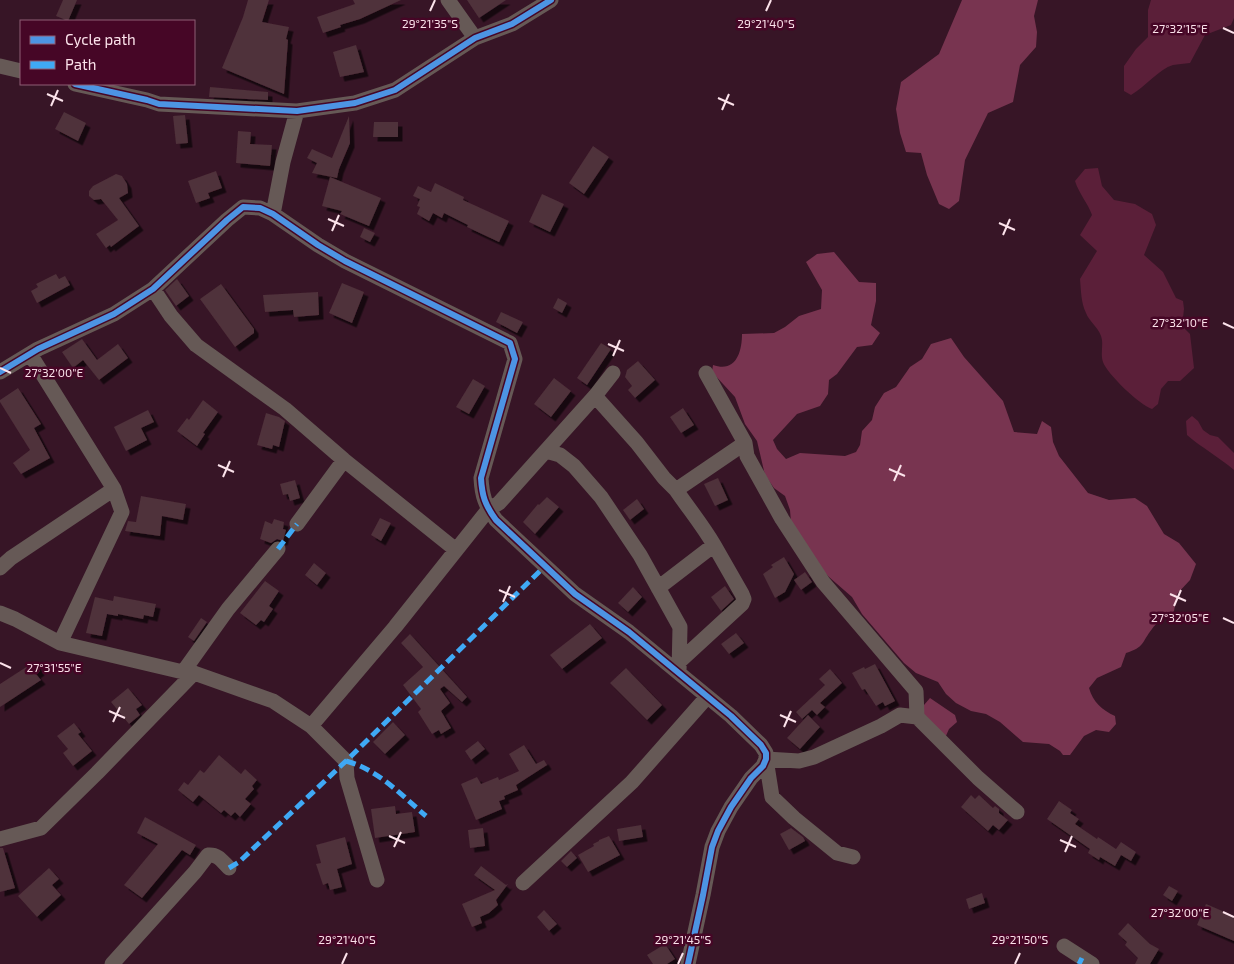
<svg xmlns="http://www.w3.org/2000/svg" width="1234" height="964" font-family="'Exo 2',sans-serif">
	<defs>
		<filter id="shadow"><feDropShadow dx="4.5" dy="4.5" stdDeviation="0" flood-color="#0009"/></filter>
	</defs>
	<rect width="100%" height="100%" fill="#371526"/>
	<path fill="#5b1f39" d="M1151 0H1234V18L1231 25 1205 35 1190 63C1184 64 1178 64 1173 65 1159 69 1145 87 1131 95L1124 91V66L1136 49 1148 37V10Z
		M1098 168 1102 186 1114 200 1135 204 1152 214 1156 225 1144 255 1163 272 1176 298 1183 301 1184 309 1182 326 1190 334 1194 368 1180 381H1168L1161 389 1158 404 1152 409C1141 406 1107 374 1103 362 1100 354 1104 344 1101 336 1098 327 1089 321 1086 313 1081 303 1081 290 1080 279L1097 251 1080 235 1092 215C1088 203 1079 194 1075 181L1085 169Z
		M1192 416 1198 421 1203 430 1210 435 1218 437 1234 453V470C1219 457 1202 448 1187 435L1186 421Z"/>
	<path fill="#783450" d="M962 0H1038L1034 16 1037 32 1036 47 1020 65 1013 102 988 113 965 160 959 201 949 209 939 204 927 175 921 153 906 152 900 133 896 109 901 82 939 54Z
		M834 252 859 282 876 283V301L871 325 880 333 872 345 857 347 837 374 829 380 828 394 820 406 797 414 773 440 777 449 786 459 800 453 845 456 856 452 860 445 862 431 872 420 875 407 884 393 896 387 910 367 922 359 931 344 951 338 964 357 1003 401 1014 432 1037 434 1042 421 1051 427 1053 442 1059 456 1088 493 1109 500 1135 498 1147 506 1164 534 1179 543 1196 564 1190 580 1177 594 1174 611C1168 617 1156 622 1152 629 1141 643 1145 647 1126 653L1121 667 1097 678 1089 688C1093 702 1102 710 1115 716L1116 724 1109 732 1096 730 1084 736 1070 755H1063L1060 751 1049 744 1023 742 1000 722 986 714 971 711 956 703 946 694 938 682 916 673 904 663 862 614 852 597 829 577 816 563 791 522 790 510 785 496 774 488 765 475 757 441 745 424 735 397 712 372 713 365C736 373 742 352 742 334L774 333 785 327 799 316 821 309 822 290 806 262 817 254Z
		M930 698 955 715 957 722 949 729 945 738 922 720 924 705Z"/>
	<path fill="#4f303a" filter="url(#shadow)" d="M63 0H77L68 21 56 16Z
		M248 0H269L262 22 289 27 286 39 288 40 284 94 222 68 243 17Z
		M353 0H401L360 19 340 25 341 27 323 33 317 17 355 4Z
		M467 0H506L479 18Z
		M356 45 364 72 340 77 333 52Z
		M210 87 268 92V100L209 97Z
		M64 112 86 123 78 141 55 129Z
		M185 115 188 143 176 144 173 116Z
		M349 116 350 143 339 169 337 178 312 173 317 163 307 158 312 149 332 158Z
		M374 122H398V137H373Z
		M238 131 251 132 250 144 272 145 270 166 236 163Z
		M593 146 609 157 584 194 569 183Z
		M216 171 222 188 208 193 210 198 196 203 188 181Z
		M116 174 122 176 127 184 128 193 119 198 139 226 111 247 110 245 106 248 96 234 118 220 101 199 94 200 89 196V191L93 186Z
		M330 177 381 198 369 226 340 214 342 211 322 206Z
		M435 183 464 197 463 200 509 221 499 242 467 227 468 225 444 213 442 218 433 213 429 221 417 214 420 207 417 206 420 199 413 196 418 186 431 192Z
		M542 194 564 204 550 232 529 222Z
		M364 228 375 233 370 242 360 237Z
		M56 274 59 279 65 276 70 285 37 303 31 291 38 287 36 284Z
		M177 279 189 296 176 306 165 290Z
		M342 283 364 292 352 323 329 313Z
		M221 284 254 329V333L235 347 200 299Z
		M318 292 319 315 294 317 293 310 265 312 263 295Z
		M558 298 567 303 562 313 553 308Z
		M501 312 523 322 517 333 496 322Z
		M82 339 97 360 118 344 128 358 99 380 83 360 73 368 62 352Z
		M601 343 611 349 587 385 577 378Z
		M638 361 655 380 635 398 628 390 632 386 625 377 627 370Z
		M554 378 571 391 551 417 534 404Z
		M473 379 485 386 469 414 456 407Z
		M18 388 41 424 34 428 50 458 21 474 13 463 30 450 0 402V400Z
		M203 400 218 412 203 433 205 434 197 446 177 431 187 418 189 420Z
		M683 408 694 425 681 433 670 417Z
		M148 410 154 422 141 428 147 440 126 451 114 427Z
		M266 413 279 417 285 421 279 447 273 445 272 449 257 445Z
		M718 478 728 500 715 506 704 484Z
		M295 480 300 498 290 501 288 494 283 495 280 484Z
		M141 496 186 504 183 520 162 516 160 536 125 531 128 521 136 522Z
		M547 497 559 507 535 534 523 522 538 504 539 505Z
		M637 499 644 509 630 520 623 510Z
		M380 518 391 523 381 541 371 535Z
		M274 519 284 522 283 529 286 530 283 541 277 539 271 543 260 539 265 521 272 524Z
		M784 557 794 574 785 592 775 598 763 574 773 567 771 565Z
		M314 563 326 573 317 585 305 575Z
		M805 572 812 582 801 590 794 580Z
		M265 581 279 591 269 606 273 609 264 622 261 620 256 625 240 613Z
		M725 586 734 599 721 611 711 597Z
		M633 587 642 597 628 612 618 603Z
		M114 596 156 604 153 617 144 615 143 619 118 614V616L107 614 102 636 86 633 95 597 113 601Z
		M201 618 207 622 194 641 188 637Z
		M590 624 602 638 562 669 550 655Z
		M736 633 744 643 729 654 721 644Z
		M410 634 467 697 462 702 444 686 440 689 450 703 441 711 451 728 441 734 439 730 432 734 418 712 421 709 403 685 423 667 401 643Z
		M34 662 40 671 36 674 41 680 0 707V684Z
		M875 664 895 701 885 706 883 702 876 706 865 689 862 690 852 673 864 667 865 669Z
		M626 668 662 705 647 720 610 683Z
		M830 669 842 683 820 703 825 707 817 715 812 710 802 719 796 712 825 685 819 679Z
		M128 688 142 705 136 709 140 715 129 724 111 702Z
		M808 715 820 727 800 749 787 738Z
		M393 722 405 735 385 754 373 742Z
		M74 723 81 732 78 734 92 751 73 766 63 753 68 749 57 736Z
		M478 741 485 749 471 760 465 751Z
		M524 745 536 764 544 760 547 765 516 785 518 790 504 796 505 799 499 801 502 809 476 820 461 784 477 777 481 784 498 777 499 780 519 771 509 754Z
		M219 755 241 774 245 769 257 780 252 786 254 789 245 799 251 804 240 817 235 812 231 816 224 810 221 813 199 795 193 802 178 790 184 782 188 785 200 770 204 773Z
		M971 795 975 799 979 795 993 808 995 806 999 809V813L1008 820 999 830 993 825 988 831 961 807Z
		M1059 801 1072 810 1070 813 1079 819 1075 824 1097 839 1098 837 1116 849 1121 842 1136 852 1131 861 1121 855 1115 866 1100 857 1099 860 1088 853 1090 849 1047 819Z
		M395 806 396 814 412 812 415 832 375 838 371 809Z
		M145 817 196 845 190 855 182 850 142 898 124 885 158 844 137 833Z
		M641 825 643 837 619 841 617 829Z
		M483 828 485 846 470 848 468 830Z
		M791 828 803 837 805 841 789 850 780 834Z
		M609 836 620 855 588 872 578 855 594 846 593 844 599 841V840Z
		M345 837 352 864 337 869 342 887 330 890 328 883 323 885 316 864 321 863 316 845Z
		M0 848H3L15 888 0 892Z
		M571 851 577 858 567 867 561 861Z
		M481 866 506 885 508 884 496 900 498 905 489 913 480 917 482 923 472 927 462 904 495 890 474 875Z
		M49 868 59 879 52 885 61 895 37 917 18 896Z
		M1169 886 1178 891 1172 901 1163 895Z
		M982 893 985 903 969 909 966 899Z
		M1206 904 1234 916V941L1197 925Z
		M544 910 557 924 549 931 537 917Z
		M1128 923 1150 944 1159 949 1150 964H1135L1138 958 1125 945 1127 942 1118 934Z
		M665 944 675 959 667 964H653L647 955Z"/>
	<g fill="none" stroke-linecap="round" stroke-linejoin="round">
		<path stroke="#665956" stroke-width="15" d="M448 0 475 38
			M0 66 21 71
			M75 84 147 100 159 104 297 111 355 103 395 90 475 38 512 24 551 0
			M273 214 283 162 297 111
			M153 289 171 316 196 345 285 409 344 460 456 550
			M30 354 114 489 122 512 60 643
			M0 372 38 349 114 314 153 289 227 220 243 207 260 208 273 214 318 245 345 261 510 343 515 359 481 478C482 496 485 505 496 520L575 594 629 632 731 716 761 745 766 753V759L763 766 751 778 731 807 718 831 712 847 703 895 688 964
			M706 373 745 443 747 456 782 519 823 582 916 691 917 717
			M595 396 637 443 664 478 676 490 745 443
			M546 451 560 455 574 466 601 497 640 555 680 627 679 672
			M297 524 344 460
			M0 568 11 558 114 489
			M658 588 714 545C703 526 689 509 676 490
			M0 613 15 619 60 643 183 672 194 673 97 773 41 828 0 839
			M680 661 742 604 744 599 742 594 714 545
			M183 672 228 609 278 549
			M194 673 273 701 311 726 395 627 488 510 499 503 595 396 613 373
			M311 726 346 761 347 778 377 880
			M853 857 837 853 794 818 772 797 766 759 799 761 814 757 881 726 900 715 917 717 978 778 1017 812
			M523 883 632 782 707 697
			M1064 946 1092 964
			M112 964 195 872 208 855C218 854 222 861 229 868"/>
		<path stroke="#3fa9f5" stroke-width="5" stroke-dasharray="10 5" stroke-linecap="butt" d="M278 549 297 524
			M346 761C379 770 401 795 426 816
			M229 868 239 862 346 761 545 566
			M1079 964 1082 958"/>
		<g stroke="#460626" stroke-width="9">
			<path id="cycleway" d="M75 84 147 100 159 104 297 111 355 103 395 90 475 38 512 24 551 0
				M0 372 38 349 114 314 153 289 227 220 243 207 260 208 273 214 318 245 345 261 510 343 515 359 481 478C482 496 485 505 496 520L575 594 629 632 731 716 761 745 766 753V759L763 766 751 778 731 807 718 831 712 847 703 895 688 964"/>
		</g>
		<use href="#cycleway" stroke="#4d94e3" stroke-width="6"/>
	</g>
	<path fill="none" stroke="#fbe2ea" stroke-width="2" d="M430 11 435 0M766 11 771 0M1223 28 1234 33M47 94 63 101M718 98 734 105M51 106 58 90M722 110 729 94M328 219 344 226M999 223 1015 230M332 231 339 215M1003 235 1010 219M1223 323 1234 328M608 344 624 351M613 356 620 340M0 368 11 373M218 465 234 472M889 469 905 476M223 477 230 461M894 481 901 465M499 590 515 597M1170 594 1186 601M503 602 510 586M1174 606 1181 590M1223 618 1234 623M0 663 11 668M109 711 125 718M780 715 796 722M113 722 120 707M784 727 791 711M389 836 405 843M1060 840 1076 847M394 847 401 832M1065 852 1072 836M1223 912 1234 917M342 964 347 953M678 964 683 953M1015 964 1020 953"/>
	<g font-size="12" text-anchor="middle" fill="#fbe2ea" stroke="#460626" stroke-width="5" stroke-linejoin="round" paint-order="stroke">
		<text x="430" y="28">29°21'35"S</text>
		<text x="766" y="28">29°21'40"S</text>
		<text x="1180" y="33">27°32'15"E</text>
		<text x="1180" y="327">27°32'10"E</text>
		<text x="54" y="377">27°32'00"E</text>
		<text x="1180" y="622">27°32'05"E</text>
		<text x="54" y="672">27°31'55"E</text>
		<text x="1180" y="917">27°32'00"E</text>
		<text x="347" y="944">29°21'40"S</text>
		<text x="683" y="944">29°21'45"S</text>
		<text x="1020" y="944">29°21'50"S</text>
	</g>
	<rect x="20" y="20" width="175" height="65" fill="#460626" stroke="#8e5e74"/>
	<rect x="30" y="36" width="25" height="8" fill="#4d94e3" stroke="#8e5e74"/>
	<text x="65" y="45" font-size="15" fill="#fbe2ea">Cycle path</text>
	<rect x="30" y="61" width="25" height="8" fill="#3fa9f5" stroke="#8e5e74"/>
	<text x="65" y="70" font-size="15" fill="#fbe2ea">Path</text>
</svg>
